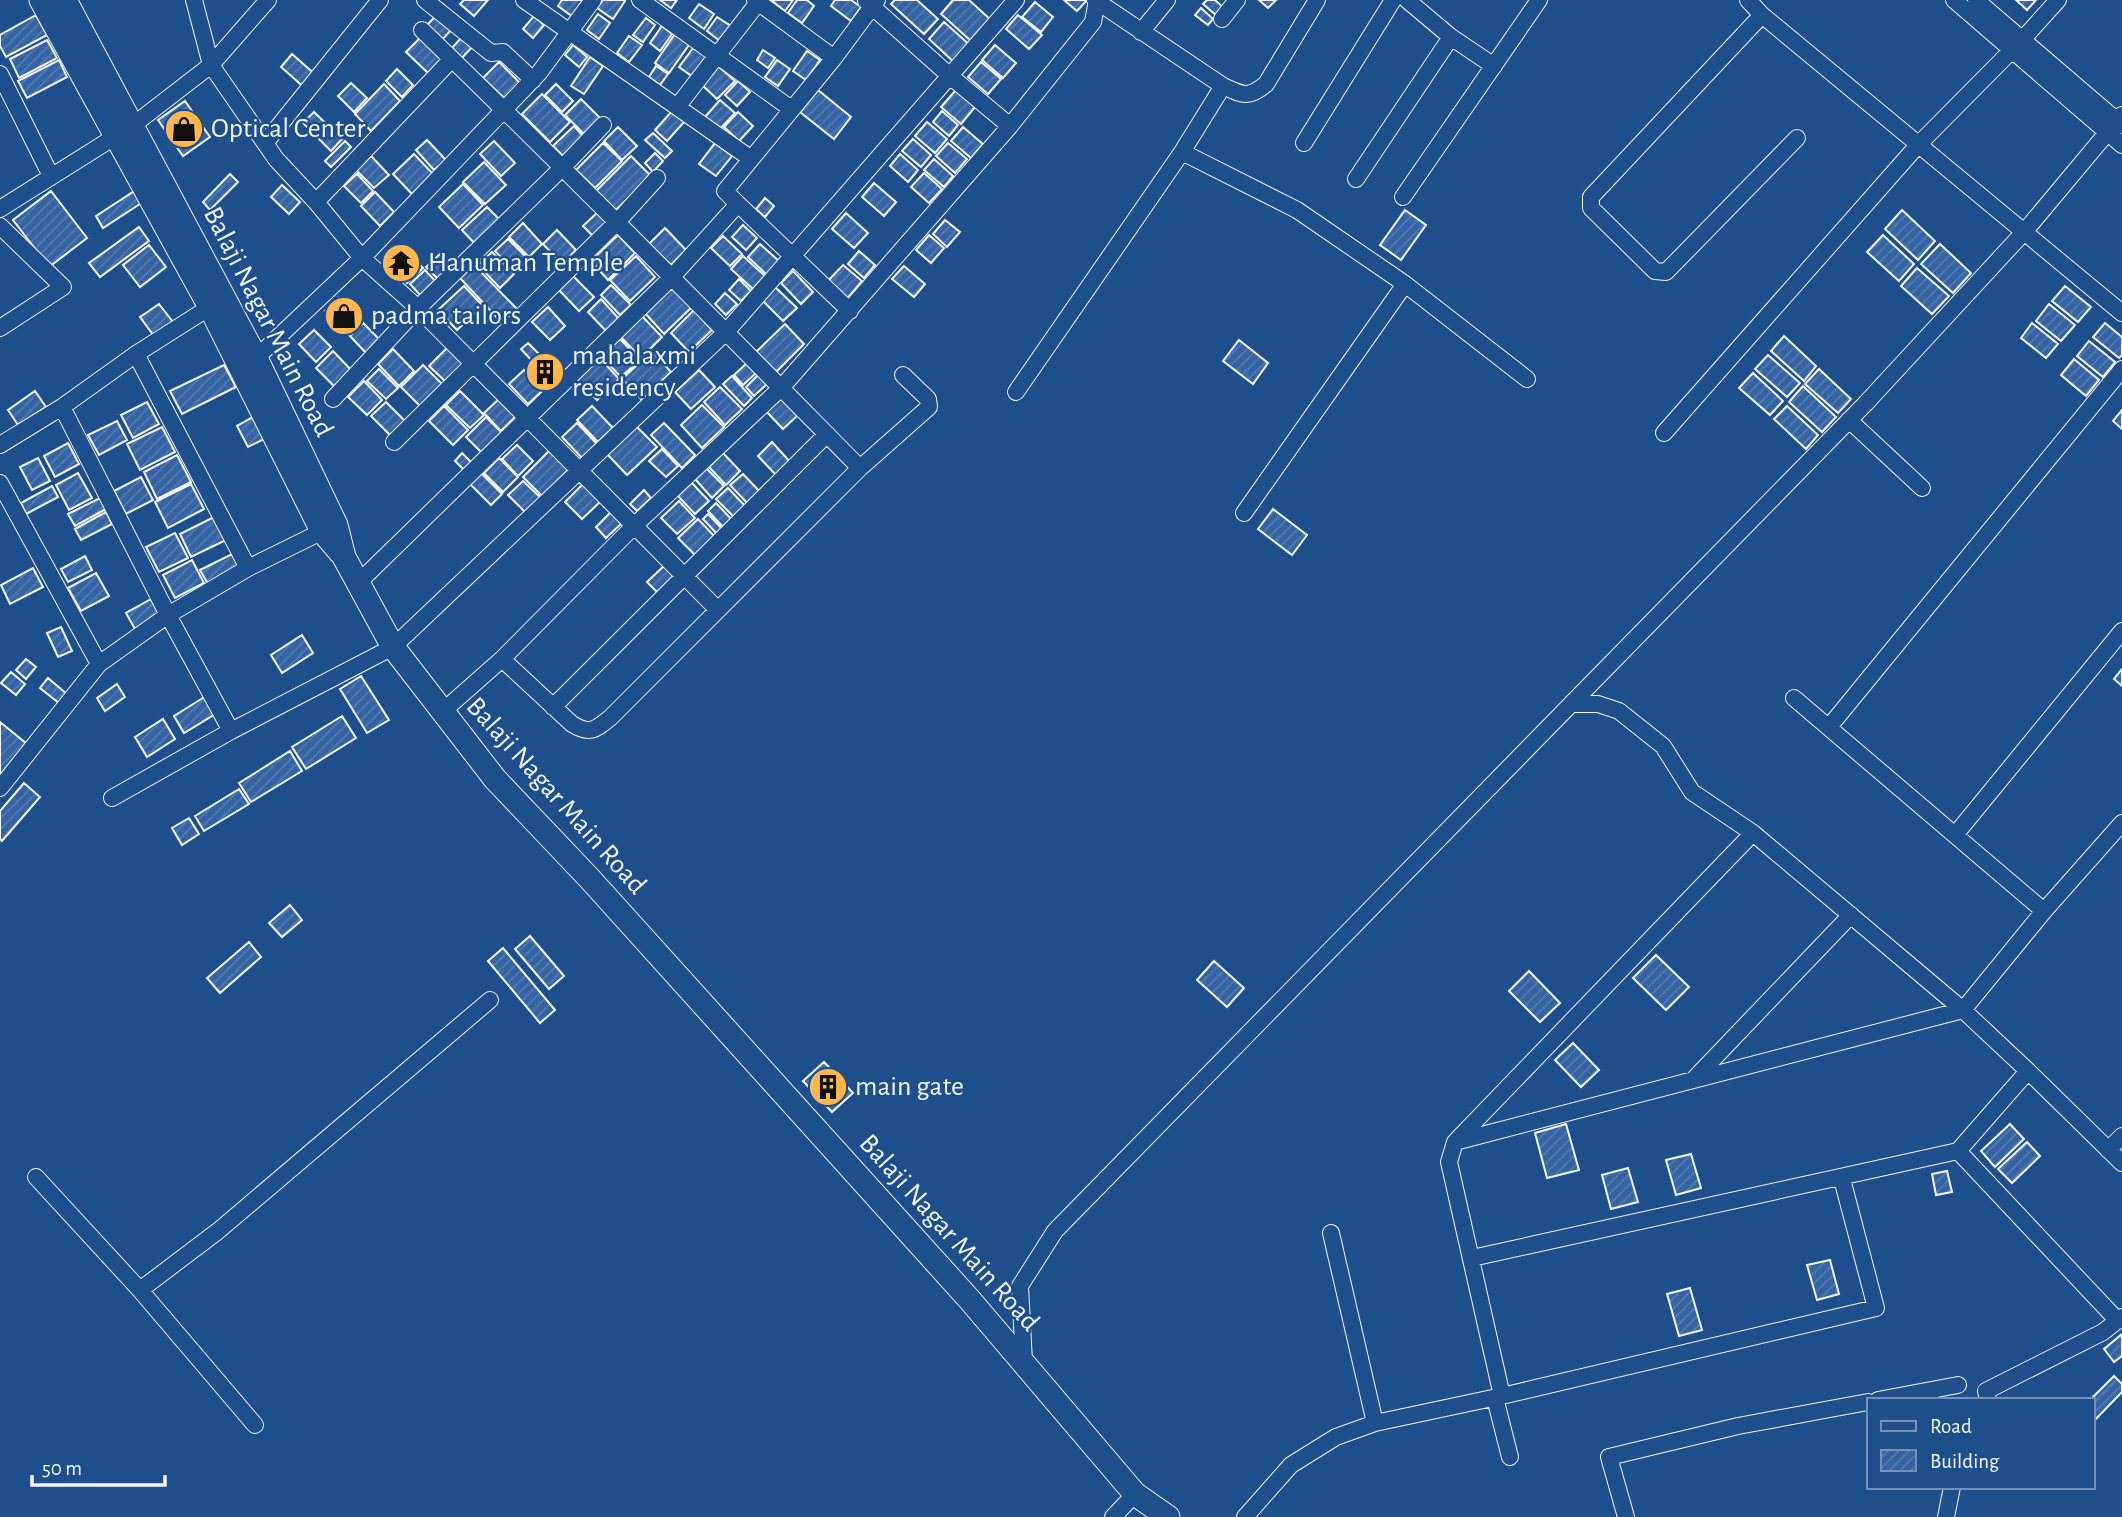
<svg xmlns="http://www.w3.org/2000/svg" width="2122" height="1517" font-family="'Alegreya Sans',sans-serif">
	<defs>
		<pattern id="building-hatch" width="6" height="6" patternUnits="userSpaceOnUse" patternTransform="scale(1.75)"><rect width="6" height="6" fill="#3563a3"/><path d="M-1 1l2-2M0 6l6-6M5 7l2-2" fill="none" stroke="#537ab1"/></pattern>
	</defs>
	<rect width="100%" height="100%" fill="#1f4e8c"/>
	<path fill="url(#building-hatch)" stroke="#f2f6ff" stroke-width="2" d="M464 0H488L474 16 460 4Z
		M562 0H582L584 1 573 17 558 6Z
		M603 0H624L625 1 613 19 597 8Z
		M660 0H677L671 8Z
		M771 0H793L785 11Z
		M797 0H807L814 6 802 23 788 13Z
		M835 0H851L861 7 851 21 831 6Z
		M895 0H917L938 19 924 34 891 4Z
		M953 0H969L991 20 971 41 941 14Z
		M1064 0H1087L1077 11Z
		M1207 0H1215L1224 8 1217 16 1203 4Z
		M1259 0H1276L1268 8Z
		M2016 0H2036L2027 10Z
		M1035 2 1053 17 1041 32 1022 17Z
		M699 4 714 14 704 29 689 18Z
		M1201 8 1213 19 1208 25 1195 15Z
		M439 13 453 28 440 42 425 27Z
		M598 14 610 23 599 39 587 30Z
		M36 15 47 35 6 57 0 46V35Z
		M1018 15 1042 35 1029 49 1006 29Z
		M534 16 544 25 533 38 523 29Z
		M717 17 731 26 720 41 707 31Z
		M646 18 655 25 643 42 633 35Z
		M944 22 971 46 955 63 929 39Z
		M662 26 672 34 660 51 650 43Z
		M465 34 475 44 459 61 449 51Z
		M675 34 689 45 669 73 655 63Z
		M423 35 446 57 429 74 406 52Z
		M629 36 642 45 629 62 617 53Z
		M47 40 57 58 19 78 10 59Z
		M573 45 587 57 579 67 565 55Z
		M995 45 1016 63 1003 78 982 60Z
		M693 48 707 57 693 77 679 67Z
		M763 50 775 58 768 68 757 60Z
		M807 51 820 60 806 80 793 71Z
		M292 54 317 76 306 89 281 67Z
		M590 57 603 66 584 94 571 86Z
		M59 60 67 77 27 98 18 81Z
		M777 60 790 69 778 86 765 77Z
		M499 62 520 83 505 99 483 78Z
		M981 62 1001 79 988 94 968 77Z
		M656 66 668 74 660 85 649 77Z
		M718 66 735 81 717 99 701 84Z
		M397 69 413 85 402 97 386 81Z
		M738 81 750 92 737 106 725 95Z
		M351 83 367 98 354 112 338 96Z
		M384 84 400 101 371 131 355 114Z
		M556 84 573 101 562 112 545 95Z
		M818 90 851 117 834 139 800 112Z
		M956 90 975 107 961 124 941 107Z
		M542 94 570 122 550 142 522 114Z
		M581 99 600 118 584 134 565 115Z
		M720 100 735 113 719 130 705 117Z
		M185 101 210 137 183 156 158 120Z
		M673 110 685 121 667 141 655 130Z
		M942 111 958 125 949 136 933 122Z
		M314 112 342 139 331 151 303 123Z
		M738 112 753 126 739 141 724 127Z
		M927 122 947 139 935 153 915 136Z
		M574 126 584 137 564 157 553 146Z
		M618 127 637 146 622 160 604 141Z
		M963 127 983 144 971 158 951 141Z
		M653 133 672 151 665 158 645 140Z
		M913 139 931 155 921 167 902 151Z
		M427 140 446 160 434 170 416 150Z
		M345 141 351 147 331 167 325 161Z
		M494 141 515 163 501 176 480 154Z
		M603 143 622 161 595 188 576 170Z
		M715 143 732 156 716 176 699 164Z
		M948 143 967 159 955 173 936 156Z
		M655 153 663 161 653 172 645 163Z
		M414 154 433 174 412 194 393 174Z
		M900 154 918 170 908 182 890 166Z
		M371 156 389 175 374 188 356 170Z
		M631 156 651 176 616 210 596 191Z
		M934 159 953 176 944 187 924 170Z
		M484 162 506 185 485 204 463 182Z
		M924 173 942 189 929 203 911 187Z
		M230 174 238 182 210 210 203 202Z
		M357 174 373 191 361 203 344 186Z
		M874 183 896 202 884 216 862 197Z
		M463 184 483 205 459 228 439 207Z
		M282 185 300 202 289 214 271 197Z
		M136 190 143 202 103 228 96 216Z
		M51 191 87 238 49 267 13 220Z
		M375 192 394 212 380 226 361 206Z
		M765 198 774 206 765 217 756 209Z
		M487 207 501 221 476 245 462 230Z
		M1405 210 1426 225 1401 260 1380 245Z
		M1902 210 1935 241 1918 260 1885 229Z
		M599 211 608 222 593 236 583 226Z
		M846 213 868 233 854 248 832 229Z
		M945 220 960 232 947 247 933 234Z
		M523 223 542 244 529 257 509 237Z
		M743 225 757 238 746 250 732 237Z
		M139 227 149 241 100 277 89 263Z
		M665 228 686 250 671 265 649 244Z
		M557 230 576 250 562 264 543 244Z
		M618 235 635 253 608 280 591 261Z
		M929 235 944 248 931 263 916 250Z
		M1883 235 1914 264 1899 281 1867 252Z
		M723 236 742 254 730 266 711 248Z
		M508 239 528 259 515 272 495 251Z
		M760 244 780 262 767 275 748 257Z
		M1940 244 1971 273 1953 293 1921 264Z
		M149 245 166 267 140 287 123 265Z
		M402 247 423 268 407 283 386 262Z
		M859 251 875 265 864 278 848 264Z
		M492 252 514 274 500 288 478 265Z
		M440 254 452 267 439 280 426 267Z
		M636 256 655 277 630 301 610 280Z
		M743 256 765 276 753 289 731 269Z
		M474 265 517 309 502 323 460 278Z
		M843 265 862 281 847 299 827 282Z
		M904 266 925 284 914 297 892 279Z
		M1917 268 1949 296 1932 314 1901 286Z
		M425 270 437 283 422 297 410 284Z
		M793 271 813 292 801 304 781 283Z
		M573 276 594 297 579 311 559 290Z
		M739 279 751 291 741 301 729 290Z
		M611 285 631 305 620 315 601 295Z
		M673 285 693 306 664 334 644 312Z
		M464 286 483 306 457 330 438 310Z
		M2065 286 2091 307 2078 322 2052 301Z
		M775 287 797 308 783 321 762 300Z
		M725 293 737 304 726 315 715 304Z
		M338 298 362 322 349 335 325 311Z
		M601 299 619 319 606 331 588 312Z
		M159 304 173 322 154 336 140 317Z
		M2049 304 2075 325 2061 341 2036 321Z
		M548 307 565 326 550 340 532 322Z
		M694 310 712 330 689 352 671 333Z
		M642 316 662 337 641 358 620 336Z
		M363 323 380 340 366 353 350 336Z
		M2032 323 2058 344 2046 358 2021 338Z
		M2105 323 2122 337V355L2119 358 2093 337Z
		M785 324 804 344 776 372 756 352Z
		M314 330 331 347 316 362 299 344Z
		M1784 336 1816 366 1804 381 1771 351Z
		M620 339 640 360 621 377 601 356Z
		M1239 340 1268 363 1253 384 1223 361Z
		M2089 341 2115 362 2103 377 2077 356Z
		M528 343 540 355 533 362 521 349Z
		M448 347 465 364 446 382 429 366Z
		M393 349 414 371 399 386 378 364Z
		M333 351 352 371 335 387 316 368Z
		M652 351 671 372 642 400 622 379Z
		M1768 355 1800 383 1787 397 1755 369Z
		M543 357 560 375 547 387 530 369Z
		M599 357 619 379 597 400 576 379Z
		M2074 359 2099 380 2086 396 2061 375Z
		M748 362 757 372 743 385 734 375Z
		M224 365 236 387 182 414 170 391Z
		M423 365 443 385 421 407 401 387Z
		M379 369 398 388 386 399 367 381Z
		M1819 369 1851 399 1838 413 1805 384Z
		M524 370 543 390 528 404 509 384Z
		M699 370 715 387 691 409 675 392Z
		M1753 373 1783 401 1770 415 1739 388Z
		M759 374 768 383 754 396 746 387Z
		M732 376 752 398 744 406 723 384Z
		M364 381 382 400 367 415 348 397Z
		M1803 386 1836 417 1822 432 1789 402Z
		M720 387 742 409 725 425 704 402Z
		M35 391 46 407 18 425 8 410Z
		M460 391 484 415 470 428 446 405Z
		M779 395 798 415 783 429 764 409Z
		M500 398 517 415 501 431 484 413Z
		M147 402 159 424 133 438 121 415Z
		M386 402 406 422 391 436 371 416Z
		M702 405 724 427 702 448 681 425Z
		M444 406 468 430 453 445 429 421Z
		M592 406 613 428 598 442 577 420Z
		M1787 406 1818 435 1806 449 1774 419Z
		M2122 410V429L2113 421Z
		M255 416 266 438 248 447 237 426Z
		M486 417 502 433 482 453 466 437Z
		M117 421 127 440 99 455 88 435Z
		M577 423 598 445 583 459 562 437Z
		M664 423 695 455 682 468 651 435Z
		M636 426 657 447 627 475 607 454Z
		M162 427 175 452 140 470 127 444Z
		M772 442 791 463 777 476 758 456Z
		M68 443 79 464 55 477 44 456Z
		M517 445 533 461 518 476 502 459Z
		M662 449 678 466 666 477 649 461Z
		M549 451 568 470 542 496 523 477Z
		M462 453 472 463 465 471 455 461Z
		M723 453 740 471 726 485 709 467Z
		M177 455 191 482 157 499 144 472Z
		M38 458 50 481 32 490 20 467Z
		M499 458 518 477 503 492 484 473Z
		M706 468 724 486 712 498 695 479Z
		M78 473 92 498 69 510 56 485Z
		M481 473 502 494 491 505 470 484Z
		M743 474 762 494 750 506 730 485Z
		M141 477 153 500 126 514 114 491Z
		M523 481 541 498 526 513 508 495Z
		M691 482 709 501 695 514 677 495Z
		M191 484 204 509 168 528 155 502Z
		M583 484 600 502 582 519 565 502Z
		M52 486 58 497 26 514 21 503Z
		M728 488 747 508 736 519 716 499Z
		M644 490 651 498 637 511 630 504Z
		M100 498 106 509 75 526 68 514Z
		M679 501 695 518 677 534 661 518Z
		M716 503 734 522 726 530 708 511Z
		M1273 509 1307 535 1292 555 1258 529Z
		M612 511 623 522 606 538 596 527Z
		M106 512 112 524 81 540 75 529Z
		M708 514 724 531 719 536 703 519Z
		M214 517 226 540 191 557 180 534Z
		M698 519 716 538 697 557 678 538Z
		M175 533 188 558 159 572 146 547Z
		M234 553 241 567 208 584 200 570Z
		M85 556 92 570 68 582 61 569Z
		M192 560 204 583 175 598 163 575Z
		M665 565 677 577 660 595 647 582Z
		M33 568 43 587 10 604 1 585Z
		M96 573 109 596 81 611 68 588Z
		M151 599 160 616 135 629 126 613Z
		M61 627 72 651 58 657 47 633Z
		M302 635 313 653 282 673 271 655Z
		M26 659 36 667 26 679 16 670Z
		M2122 669V686L2114 679Z
		M11 672 25 684 16 695 1 683Z
		M361 676 389 720 367 733 340 689Z
		M48 678 68 695 60 704 40 688Z
		M117 684 125 697 105 711 97 698Z
		M206 696 217 713 184 733 174 716Z
		M342 716 356 738 306 769 292 747Z
		M163 719 175 739 147 757 135 737Z
		M0 722 27 744 0 777Z
		M290 751 302 771 251 802 239 783Z
		M24 783 40 797 2 841 0 839V811Z
		M239 789 249 804 204 831 195 816Z
		M189 818 199 834 182 845 172 828Z
		M290 905 302 920 282 937 269 923Z
		M530 936 564 976 549 989 515 949Z
		M249 942 261 957 220 993 207 978Z
		M503 948 555 1010 540 1023 488 961Z
		M1656 955 1689 987 1666 1010 1633 978Z
		M1214 961 1244 988 1227 1007 1197 980Z
		M1529 971 1560 1003 1540 1022 1509 991Z
		M1573 1043 1599 1070 1581 1087 1555 1060Z
		M824 1062 853 1093 832 1112 803 1081Z
		M1566 1124 1579 1170 1547 1178 1535 1133Z
		M2010 1124 2024 1139 1995 1167 1981 1151Z
		M2027 1142 2040 1156 2012 1183 1998 1169Z
		M1691 1154 1701 1188 1676 1195 1666 1160Z
		M1628 1168 1638 1202 1611 1209 1602 1175Z
		M1947 1171 1952 1192 1936 1195 1932 1174Z
		M1830 1260 1839 1294 1817 1300 1807 1265Z
		M1690 1288 1702 1330 1679 1336 1667 1294Z
		M2122 1334V1356L2114 1362 2104 1349Z
		M2114 1376 2122 1384V1392L2092 1423V1400H2090Z"/>
	<g fill="none" stroke-linecap="round" stroke-linejoin="round">
		<g stroke="#f2f6ff" stroke-width="18">
			<path id="street" d="M268 0 211 65 276 159 316 202 362 258 418 308 718 610
				M425 0 491 53 503 52 533 80
				M524 0 750 158
				M640 0 790 108
				M755 0 834 58
				M1095 0 1223 86C1243 95 1248 99 1266 84L1317 0
				M1407 0 1451 37
				M1748 0 1762 15 2122 313
				M1954 0 2122 145
				M1976 0 2122 125
				M866 1 950 76 1010 126
				M1762 15 1591 197V208L1655 271 1666 272 1797 138
				M1222 19 1237 0
				M422 30C570 173 715 321 860 468
				M1141 32 1167 0
				M0 74 51 176
				M677 107 760 0
				M132 126 211 65 194 0
				M266 142 380 0
				M1304 143 1393 0
				M1182 152 1297 210 1405 284 1527 379
				M1356 179 1451 37 1494 66
				M1403 197 1539 0
				M316 202 452 59
				M738 204 850 311
				M0 209 116 136
				M0 226 63 287 0 328
				M136 354 248 568
				M256 358 362 258 539 73 593 0
				M1016 392 1182 152 1223 86
				M333 399 418 308 562 168 603 125
				M62 407 168 615 231 731
				M1849 420 1922 488
				M1664 433 1918 145 2021 41 2058 0
				M394 442 618 221 657 178
				M0 445 62 407 136 354 210 307
				M0 483 99 664
				M1244 513 1405 284
				M358 583 671 278 738 204 725 191 834 58 877 0
				M502 659 572 724C590 735 595 730 610 718L860 468 929 407 928 399 903 375
				M1794 698 2044 911
				M1571 704H1598L1619 711 1663 746 1692 792 1753 833 1963 1010 2028 1071 2122 1163
				M553 707 827 434
				M442 712 502 659 635 525 782 387 1010 126 1093 22 1097 0
				M1829 727 2122 369
				M0 788 99 664 168 615 248 568 331 527
				M112 798 231 731 393 647 727 331 1016 0
				M1955 835 2122 631
				M1695 1078 1851 915
				M1455 1142 1963 1010 2044 911 2122 823
				M2108 1150 2122 1136
				M1958 1151 2118 1321
				M36 1177 140 1290
				M1331 1233 1375 1423
				M1472 1258 1958 1151 2028 1071
				M1024 1362 1020 1286 1055 1231 1866 403 2025 231 2122 115
				M1502 1396 1449 1162 1455 1142 1753 833
				M1495 1398 1510 1457
				M1878 1400 1958 1385
				M1988 1400 1986 1391 2103 1332 2122 1317
				M255 1425 140 1290 218 1231 490 1000
				M1113 1517 1135 1494
				M1245 1517 1291 1465 1336 1437 1375 1423 1502 1396 1876 1308 1842 1179
				M1626 1517 1609 1457 1738 1426 1868 1402
				M1946 1517 1952 1487"/>
		</g>
		<g stroke="#f2f6ff" stroke-width="25">
			<path id="secondary" d="M41 0 210 307 322 531 340 552
				M65 0 256 358 336 525 344 557 393 647 495 779 590 879 969 1299 1135 1494 1168 1517"/>
		</g>
		<use href="#street" stroke="#1f4e8c" stroke-width="16"/>
		<use href="#secondary" stroke="#1f4e8c" stroke-width="23"/>
	</g>
	<defs>
		<g id="shop-disc" transform="scale(2.0125)"><circle r="9.5" fill="#ffb74d" stroke="#1f4e8c"/><path d="M-5-2.5h2.3a2.7 3.5 0 0 1 5.4 0H5L5.5 6h-11ZM-1.5-2.5h3a1.5 2.3 0 0 0-3 0Z" fill="#111"/></g>
		<g id="temple-disc" transform="scale(2.0125)"><circle r="9.5" fill="#ffb74d" stroke="#1f4e8c"/><path d="M0-6L5-2H3V0L6.5 2.5H4V6H1.5V3h-3V6H-4V2.5H-6.5L-3 0V-2H-5Z" fill="#111"/></g>
		<g id="building-disc" transform="scale(2.0125)"><circle r="9.5" fill="#ffb74d" stroke="#1f4e8c"/><path d="M-4-6H4V6H1V3H-1V6H-4ZM-2.5-4.3h1.7v1.8h-1.7ZM.8-4.3h1.7v1.8H.8ZM-2.5-1h1.7V.8h-1.7ZM.8-1h1.7V.8H.8Z" fill="#111"/></g>
	</defs>
	<g fill-rule="evenodd">
		<use href="#shop-disc" x="184" y="129"/>
		<use href="#temple-disc" x="401" y="263"/>
		<use href="#shop-disc" x="344" y="316"/>
		<use href="#building-disc" x="545" y="372"/>
		<use href="#building-disc" x="828" y="1087"/>
	</g>
	<g text-anchor="middle" dominant-baseline="central" stroke-width="5" stroke-linejoin="round" paint-order="stroke">
		<g font-size="28" fill="#f2f6ff" stroke="#1f4e8c" text-anchor="start">
			<text x="211" y="129">Optical Center</text>
			<text x="428" y="263">Hanuman Temple</text>
			<text x="371" y="316">padma tailors</text>
			<text x="572" y="356">mahalaxmi<tspan x="572" dy="32">residency</tspan></text>
			<text x="855" y="1087">main gate</text>
		</g>
		<g font-size="28" fill="#f2f6ff" stroke="#1f4e8c">
			<text transform="translate(268 322) rotate(63)">Balaji Nagar Main Road</text>
			<text transform="translate(556 796) rotate(48)">Balaji Nagar Main Road</text>
			<text transform="translate(949 1233) rotate(48)">Balaji Nagar Main Road</text>
		</g>
	</g>
	<rect x="1867" y="1398" width="228" height="91" fill="#1f4e8c" stroke="#7391ba" stroke-width="2"/>
	<rect x="1881" y="1421" width="35" height="10" fill="#1f4e8c" stroke="#7391ba" stroke-width="2"/>
	<text x="1930" y="1433" font-size="21" fill="#f2f6ff">Road</text>
	<rect x="1881" y="1450" width="35" height="21" fill="url(#building-hatch)" stroke="#7391ba" stroke-width="2"/>
	<text x="1930" y="1468" font-size="21" fill="#f2f6ff">Building</text>
	<path d="M32 1475v10h133v-10" fill="none" stroke="#f2f6ff" stroke-width="3.5"/>
	<text x="42" y="1475" font-size="21" fill="#f2f6ff" stroke="#1f4e8c" stroke-width="5" paint-order="stroke">50 m</text>
</svg>
